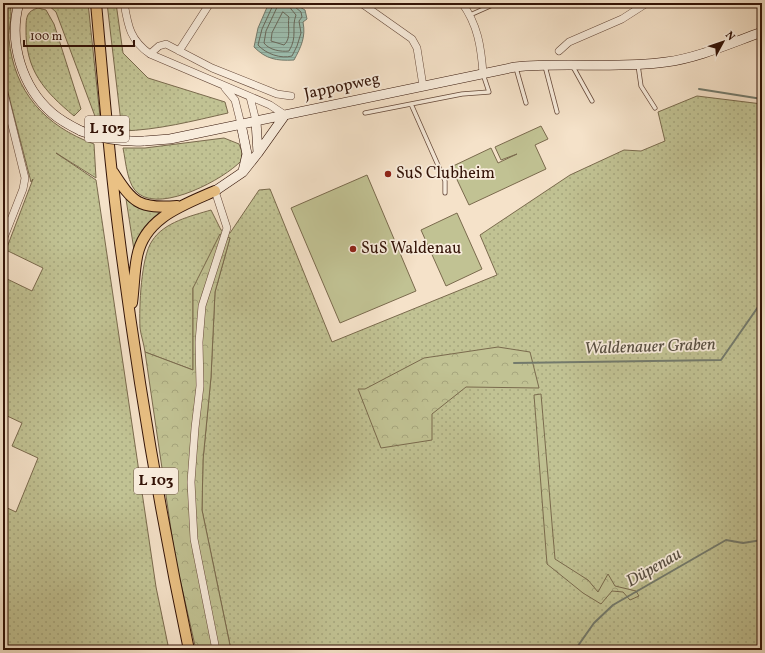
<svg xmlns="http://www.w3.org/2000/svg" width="765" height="653" font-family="Vollkorn,serif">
	<defs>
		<pattern id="grass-dots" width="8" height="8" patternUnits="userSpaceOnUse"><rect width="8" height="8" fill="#c1c293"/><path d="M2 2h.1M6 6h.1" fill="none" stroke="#a6a67d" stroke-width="1.8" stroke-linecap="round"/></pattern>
		<pattern id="forest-crowns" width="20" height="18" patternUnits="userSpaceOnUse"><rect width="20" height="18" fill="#c1c293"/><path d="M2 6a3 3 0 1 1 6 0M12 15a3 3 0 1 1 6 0" fill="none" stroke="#a6a67d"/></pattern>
		<pattern id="water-rules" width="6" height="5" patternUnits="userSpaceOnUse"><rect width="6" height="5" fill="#9dbfb0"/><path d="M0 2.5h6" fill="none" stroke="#88a396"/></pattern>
	</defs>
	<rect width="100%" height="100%" fill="#f5e2c9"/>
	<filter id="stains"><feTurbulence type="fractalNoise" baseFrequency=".005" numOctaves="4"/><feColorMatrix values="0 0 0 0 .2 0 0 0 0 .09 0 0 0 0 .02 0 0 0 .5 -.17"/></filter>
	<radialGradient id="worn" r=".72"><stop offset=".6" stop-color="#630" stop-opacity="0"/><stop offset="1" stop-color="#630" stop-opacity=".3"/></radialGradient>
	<path fill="url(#grass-dots)" stroke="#7a6a4d" d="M3 3H9C14 13 8 28 9 39 14 92 45 126 94 144L96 178 56 153 96 180 156 587 169 650 3 649V506L16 512 38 458 12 446 22 423 3 414V277L32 291 43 268 6 250 33 179 31 182 3 73Z
		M43 3H88L101 126 99 127 56 12 47 4Z
		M107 3H116L123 53 148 78 225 102 228 113C193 121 158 130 122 131Z
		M38 8 46 10 54 24 81 109 74 116C44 91 25 70 26 28 26 17 27 11 38 8Z
		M697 96 762 104V650H231L202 510 203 460 211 377 215 292 230 238 193 288V370L145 352C144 344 141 336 140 328 139 307 141 257 152 241 164 222 191 216 211 210L221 230 230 233 259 190 270 189 332 342 497 275 480 235 570 175 624 150 641 151 665 141 658 112Z
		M224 138 239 144 242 152 241 161C224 179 163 212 139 194 127 186 126 162 123 148H145Z
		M126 199 139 208 163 212 143 230 134 250Z"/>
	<path fill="url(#forest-crowns)" stroke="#7a6a4d" d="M220 234 230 238 215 292 211 377 203 460 202 510 231 650H196L175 557 145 352 193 370V288Z
		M498 347 530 352 539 388 466 387 432 414V440L381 448 358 389H365L424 358Z
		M541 394 555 559 588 580 598 592 608 574 615 586 636 591 639 596 630 600 623 592 612 591 601 604 583 593 547 564 534 395Z"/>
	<path fill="#c1c293" stroke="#7a6a4d" d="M541 126 548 139 535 145 546 169 469 205 451 167 491 148 498 163 517 154 501 160 495 147Z
		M367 175 416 291 340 323 291 208Z
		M457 213 482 269 446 286 421 230Z"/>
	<path fill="url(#water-rules)" stroke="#737a6c" d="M274 3H293L305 10 307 19 303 22C306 37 301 47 294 60 276 61 266 59 254 47L258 28 268 5Z"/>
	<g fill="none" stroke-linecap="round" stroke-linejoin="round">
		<path stroke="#68695c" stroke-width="1" d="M274 3 262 29 258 45C266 54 281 59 292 56L297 46 301 33 299 21 302 17 301 12 295 7 294 3
			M279 3 266 31 264 43C269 50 281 52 289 51 298 36 291 28 296 15L291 9 289 3
			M283 12 289 17C287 26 292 38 284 45L271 41 272 33Z"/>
		<path stroke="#737a6c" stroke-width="2" d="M699 89 762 99
			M514 363 721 360 758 307 762 305
			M575 650 594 623 613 605 726 540 743 543 762 540"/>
		<g stroke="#644738" stroke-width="5">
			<path id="lane" d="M197 3 207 8
				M470 15 497 3
				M572 65 592 101
				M638 65 641 86 655 108
				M545 66 557 112
				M516 68 526 103
				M411 104 445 181V193
				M365 113 462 94 489 92 483 74"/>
		</g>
		<g stroke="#644738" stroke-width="8">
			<path id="street" d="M124 3C128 26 130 40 150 54L270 105 285 115
				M361 3 412 39 417 48 423 86
				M462 3C478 25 481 47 483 73
				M179 51 210 3
				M559 51 569 42 622 19 647 3
				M150 54 159 46 166 44 212 68 277 94 291 96
				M225 88 235 100 241 124
				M3 89 25 178 23 189 3 240
				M250 97 256 121
				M215 191 227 228 202 306 199 342 200 386 195 428 191 482 194 539 216 650"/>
		</g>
		<g stroke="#331307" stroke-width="10">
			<path id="secondary" d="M19 3C8 42 22 87 52 113 61 121 71 126 81 131
				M241 124 247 154 243 171
				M144 141 170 139 515 67C565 62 616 69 666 62 698 58 731 43 762 32
				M258 153 285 115
				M215 191 243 172 258 153 256 121"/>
		</g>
		<g stroke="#331307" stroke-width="12">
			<path id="primary" d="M96 3C103 80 109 158 119 235 137 375 160 513 189 650
				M113 172C133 203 139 209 177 206
				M132 303C134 288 134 272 137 257 144 218 183 205 215 191"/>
		</g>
		<use href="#lane" stroke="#f8ecdc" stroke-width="3.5"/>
		<use href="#street" stroke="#f8ecdc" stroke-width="7"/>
		<use href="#secondary" stroke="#f8ecdc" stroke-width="9"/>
		<use href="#primary" stroke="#eac184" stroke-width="10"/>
		<g stroke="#331307" stroke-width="10" stroke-linecap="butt">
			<path id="secondary-bridge" d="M81 131C102 139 122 142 144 141"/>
		</g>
		<use href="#secondary-bridge" stroke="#f8ecdc" stroke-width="9"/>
	</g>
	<g fill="#8f2418" stroke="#f8ecdc" stroke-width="1.5">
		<circle cx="388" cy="174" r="4"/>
		<circle cx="353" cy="249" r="4"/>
	</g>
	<g text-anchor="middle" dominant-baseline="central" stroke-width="3.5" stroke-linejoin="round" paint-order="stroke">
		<g fill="#f8ecdc" stroke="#6e5447" stroke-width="1">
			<rect x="85" y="116" width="44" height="26" rx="3"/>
			<rect x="134" y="468" width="44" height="26" rx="3"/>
		</g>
		<g font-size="15" font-weight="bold" fill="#331307">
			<text x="107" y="129">L 103</text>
			<text x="156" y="481">L 103</text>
		</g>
		<g font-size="16" fill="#331307" stroke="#f8ecdc">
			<text transform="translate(342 87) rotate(-12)">Jappopweg</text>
		</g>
		<g font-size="16" fill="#331307" stroke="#f8ecdc" text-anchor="start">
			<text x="396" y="174">SuS Clubheim</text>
			<text x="361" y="249">SuS Waldenau</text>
		</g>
		<g font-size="17" font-style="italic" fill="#584f42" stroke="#f8ecdc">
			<text transform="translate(650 347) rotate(-2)">Waldenauer Graben</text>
			<text transform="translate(654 568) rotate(-30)">Düpenau</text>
		</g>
	</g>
	<rect width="765" height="653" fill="none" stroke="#f5e2c9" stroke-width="16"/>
	<rect x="4" y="4" width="757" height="645" fill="none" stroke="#331307" stroke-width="2"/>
	<rect x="8" y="8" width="749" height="637" fill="none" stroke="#331307"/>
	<g transform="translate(723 42) rotate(50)" stroke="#f8ecdc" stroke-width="3" paint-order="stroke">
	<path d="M0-3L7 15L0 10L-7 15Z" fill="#331307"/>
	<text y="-6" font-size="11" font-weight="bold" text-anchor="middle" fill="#331307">N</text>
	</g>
	<path d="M24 40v6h110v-6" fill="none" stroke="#331307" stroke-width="2"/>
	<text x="30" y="40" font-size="12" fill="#331307" stroke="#f8ecdc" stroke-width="3" paint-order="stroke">100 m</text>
	<rect width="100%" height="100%" filter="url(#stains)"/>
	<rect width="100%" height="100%" fill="url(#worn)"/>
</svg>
